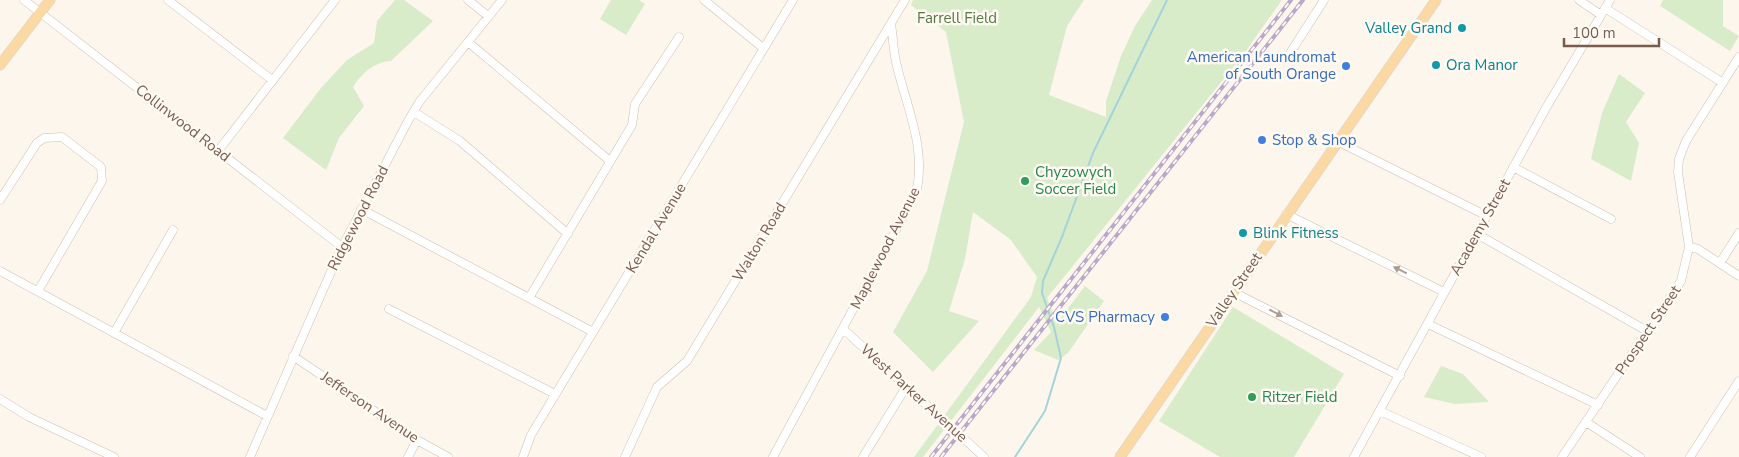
<svg xmlns="http://www.w3.org/2000/svg" width="1739" height="457" font-family="'Nunito Sans',sans-serif">
	<rect width="100%" height="100%" fill="#fdf6ec"/>
	<path fill="#d8ecc9" d="M395 0H404L433 21 391 61C374 62 362 73 353 87L364 106 339 138 326 170 283 138 321 88 347 60 374 43 377 21Z
		M611 0H639L645 4 626 35 600 19Z
		M913 0H1084L1067 26 1049 95 1106 117V101L1121 56 1135 26 1152 0H1282L1243 55 1047 298 1057 323 1085 286 1104 301 1068 353 1058 360 1034 350 1051 332 1039 307 923 457H914L1031 297 1037 277 1011 240 973 212 965 259 949 311 979 321 933 372 893 332 927 271 964 122 946 32 911 5Z
		M1663 0H1723V26L1739 36 1730 51 1660 6Z
		M1619 74 1645 93 1626 122 1639 143 1631 181 1591 159 1602 113Z
		M1233 307 1344 374 1294 457H1220L1159 421Z
		M1441 366 1463 374 1489 402 1455 404 1424 397Z"/>
	<g fill="none" stroke-linecap="round" stroke-linejoin="round">
		<path stroke="#a5d3da" stroke-width="2" d="M1015 457 1045 411 1061 358 1054 327 1042 293 1043 281 1062 237 1093 153 1167 0"/>
		<g stroke="#d1beb0" stroke-width="9">
			<path id="minor" d="M24 0 342 247
				M168 0 272 80
				M468 0 488 16
				M704 0 763 48
				M1579 0 1601 15
				M1605 8 1723 83
				M468 42 610 161
				M1287 58 1324 0
				M414 112 460 141 568 234
				M1337 141 1487 216
				M218 151 335 0
				M1513 167 1611 219
				M0 200 37 143 44 138 62 137 101 167 102 181 38 291
				M361 209 593 332
				M1286 214 1444 292
				M1477 234 1647 331
				M1689 247 1698 249 1739 276
				M1720 263 1739 233
				M0 271 267 416
				M1233 292 1400 376
				M529 298 632 125 635 104 679 37
				M389 309 555 394
				M1428 324 1598 405
				M843 329 984 457
				M114 333 173 230
				M293 356 417 440 448 457
				M0 399 29 417 114 457
				M1380 411 1481 457
				M1586 422 1640 457
				M250 457 340 251 408 121 420 101 502 0
				M408 457 417 440
				M523 457 531 435 793 0
				M625 457 657 387 687 361 905 0
				M773 457 916 193C927 148 906 106 896 62 893 49 893 36 891 24
				M863 457 906 387
				M1354 457 1546 108 1610 0
				M1562 457 1681 281 1689 247 1678 172 1679 159 1686 141 1739 57
				M1690 457 1739 381"/>
		</g>
		<g stroke="#dad1cd" stroke-width="11">
			<path id="major" d="M0 65 50 0
				M1120 457 1436 0"/>
		</g>
		<use href="#minor" stroke="#fff" stroke-width="8"/>
		<use href="#major" stroke="#fbd9a5" stroke-width="10"/>
		<g stroke="#b9a8c9" stroke-width="4">
			<path id="rail" d="M931 457 1291 0
				M941 457 1303 0"/>
		</g>
		<use href="#rail" stroke="#fffaf3" stroke-width="2" stroke-dasharray="5.5" stroke-linecap="butt"/>
	</g>
	<defs><path id="oneway-solid" d="M-6-.8H1V-3.2L6.5 0L1 3.2V.8H-6Z" transform="scale(1.25)"/></defs>
	<g fill="#af9d94">
		<use href="#oneway-solid" transform="translate(1400 270) rotate(-154)"/>
		<use href="#oneway-solid" transform="translate(1276 313) rotate(27)"/>
	</g>
	<g fill="#0f9aa8" stroke="#fffaf3" stroke-width="2">
		<circle cx="1462" cy="28" r="5"/>
		<circle cx="1436" cy="65" r="5"/>
		<circle cx="1243" cy="233" r="5"/>
	</g>
	<g fill="#3f7fe0" stroke="#fffaf3" stroke-width="2">
		<circle cx="1346" cy="66" r="5"/>
		<circle cx="1262" cy="140" r="5"/>
		<circle cx="1165" cy="317" r="5"/>
	</g>
	<g fill="#2e9e5b" stroke="#fffaf3" stroke-width="2">
		<circle cx="1025" cy="181" r="5"/>
		<circle cx="1252" cy="397" r="5"/>
	</g>
	<g text-anchor="middle" dominant-baseline="central" stroke-width="5" stroke-linejoin="round" paint-order="stroke">
		<g font-size="15" fill="#537a41" stroke="#fffaf3">
			<text x="957" y="18">Farrell Field</text>
		</g>
		<g font-size="15" fill="#0d838f" stroke="#fffaf3" text-anchor="start">
			<text x="1452" y="28" text-anchor="end">Valley Grand</text>
			<text x="1446" y="65">Ora Manor</text>
			<text x="1253" y="233">Blink Fitness</text>
		</g>
		<g font-size="15" fill="#366cbe" stroke="#fffaf3" text-anchor="end">
			<text x="1336" y="57">American Laundromat<tspan x="1336" dy="17">of South Orange</tspan></text>
			<text x="1272" y="140" text-anchor="start">Stop &amp; Shop</text>
			<text x="1155" y="317">CVS Pharmacy</text>
		</g>
		<g font-size="15" fill="#7a5c4d" stroke="#fffaf3">
			<text transform="translate(183 123) rotate(38)">Collinwood Road</text>
			<text transform="translate(358 218) rotate(-63)">Ridgewood Road</text>
			<text transform="translate(1480 227) rotate(-61)">Academy Street</text>
			<text transform="translate(656 228) rotate(-59)">Kendal Avenue</text>
			<text transform="translate(759 242) rotate(-59)">Walton Road</text>
			<text transform="translate(885 248) rotate(-63)">Maplewood Avenue</text>
			<text transform="translate(1234 290) rotate(-56)">Valley Street</text>
			<text transform="translate(1648 330) rotate(-56)">Prospect Street</text>
			<text transform="translate(914 393) rotate(42)">West Parker Avenue</text>
			<text transform="translate(370 407) rotate(34)">Jefferson Avenue</text>
		</g>
		<g font-size="15" fill="#27864d" stroke="#fffaf3" text-anchor="start">
			<text x="1035" y="172">Chyzowych<tspan x="1035" dy="17">Soccer Field</tspan></text>
			<text x="1262" y="397">Ritzer Field</text>
		</g>
	</g>
	<path d="M1564 38v8h95v-8" fill="none" stroke="#7a5c4d" stroke-width="2.5"/>
	<text x="1572" y="38" font-size="15" fill="#7a5c4d" stroke="#fffaf3" stroke-width="4" paint-order="stroke">100 m</text>
</svg>
